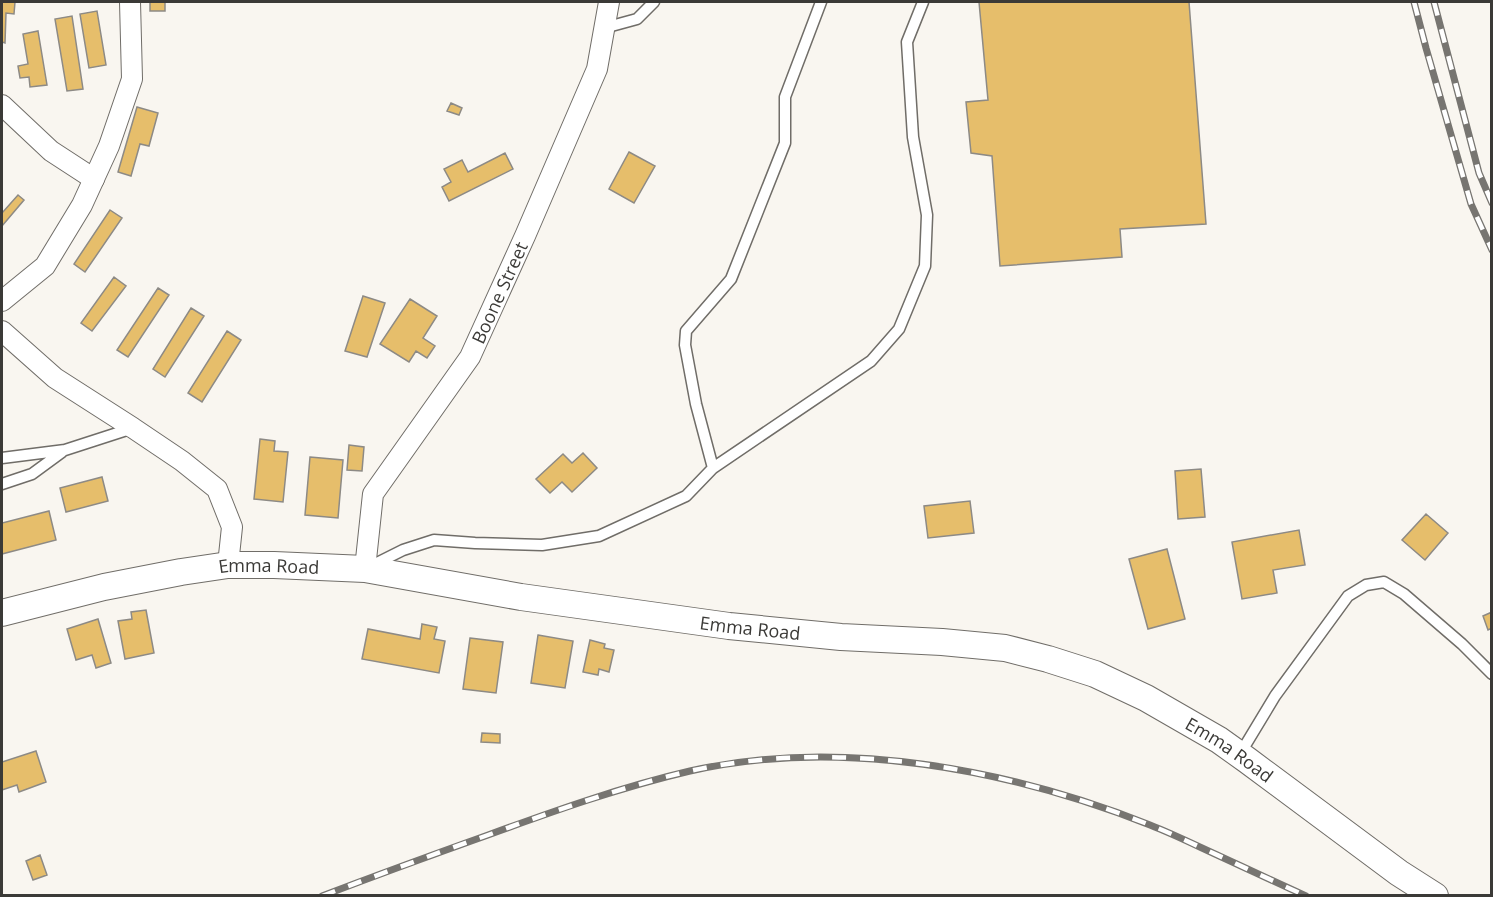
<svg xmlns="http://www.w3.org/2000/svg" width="1493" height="897" font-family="'Open Sans',sans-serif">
	<rect width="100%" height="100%" fill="#f9f6f0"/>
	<path fill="#e6be6b" stroke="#8d8a85" stroke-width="1.5" d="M2 2H15L14 14 6 13 5 43 2 42Z
		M150 2H165V11H150Z
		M979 2H1189L1206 224 1120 229 1122 257 1000 266 992 156 971 153 966 102 988 100Z
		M97 11 106 65 89 68 80 14Z
		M72 16 83 89 67 91 55 19Z
		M38 31 47 85 30 87 29 77 20 78 18 66 28 64 23 34Z
		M451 103 462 108 459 115 447 111Z
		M137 107 158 113 149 146 140 144 131 176 118 172Z
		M629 152 655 166 634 203 609 189Z
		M505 153 513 169 449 201 442 187 451 182 444 169 462 160 468 172Z
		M18 195 24 200 2 226V213Z
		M110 210 122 218 85 272 74 264Z
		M114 277 126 286 92 331 81 323Z
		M158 288 169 295 128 357 117 350Z
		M363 296 385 303 367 357 345 351Z
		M410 299 437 316 423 338 435 346 427 358 416 351 409 362 380 344Z
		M191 308 204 316 165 377 153 369Z
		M227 331 241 340 202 402 188 393Z
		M260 439 275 441 274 451 288 452 283 502 254 499Z
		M349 445 364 447 362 471 347 470Z
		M583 453 597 468 572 492 562 482 550 493 536 479 563 454 572 463Z
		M310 457 343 460 338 518 305 515Z
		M1201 469 1205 517 1178 519 1175 471Z
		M102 477 108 501 66 512 60 488Z
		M970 501 974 533 928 538 924 506Z
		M49 511 56 540 2 554V523Z
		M1426 514 1448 533 1425 560 1402 540Z
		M1299 530 1305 565 1273 570 1277 593 1242 599 1232 542Z
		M1167 549 1185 619 1148 629 1129 559Z
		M146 610 154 653 125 659 118 621 132 619 131 612Z
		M1492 612V628L1488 630 1483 616Z
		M98 619 111 663 96 668 92 655 76 660 67 629Z
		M422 624 437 627 434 639 445 641 439 673 362 659 368 629 420 639Z
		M538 635 573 641 565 688 531 683Z
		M470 638 503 642 496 693 463 689Z
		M590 640 605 644 604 648 614 650 609 672 599 669 598 675 583 672Z
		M482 733 500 734V743L481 742Z
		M36 751 46 782 19 792 17 785 2 790V762Z
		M40 855 47 875 33 880 26 861Z"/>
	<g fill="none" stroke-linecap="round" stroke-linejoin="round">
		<g stroke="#706d68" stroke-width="13">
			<path id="service" d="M604 28 637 19 654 2
				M2 458 65 450 133 428
				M713 468 696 404 685 345 686 331 731 279 785 143V97L821 2
				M2 484 32 474 62 452
				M371 566 403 550 434 540 475 543 542 545 599 536 686 496 713 468 871 361 899 329 925 266 927 215 913 137 907 42 923 2
				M1240 754 1275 696 1348 596 1366 585 1384 582 1404 594 1462 644 1492 674"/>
		</g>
		<g stroke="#706d68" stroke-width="22">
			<g id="minor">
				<path d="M2 105 51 151 94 179"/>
				<path d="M2 301 45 266 82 205 109 146 132 79 130 2"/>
				<path d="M2 331 55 378 133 428 182 461 217 489 232 527 228 565"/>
				<path id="s1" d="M365 569 373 494 470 357 525 236 597 69 609 2"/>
			</g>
		</g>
		<g stroke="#706d68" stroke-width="28">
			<g id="tertiary">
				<path id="s2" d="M2 613 104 587 181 572 228 565H274L365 569 521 597 729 626 841 637 942 642 1005 648 1048 659 1095 674 1146 698 1219 740 1247 760 1399 873 1435 896"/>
			</g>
		</g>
		<use href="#service" stroke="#fff" stroke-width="10"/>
		<use href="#minor" stroke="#fff" stroke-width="20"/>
		<use href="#tertiary" stroke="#fff" stroke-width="26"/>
		<g stroke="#777571" stroke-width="7">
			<path id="rail" d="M1414 2 1426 48 1471 204 1492 250
				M1434 2 1479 173 1492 203
				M322 896C377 875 432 855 488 835 554 811 621 787 690 771 840 737 1009 769 1150 825 1168 832 1185 840 1202 848 1237 864 1271 880 1306 896"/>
		</g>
		<use href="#rail" stroke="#fff" stroke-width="4.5" stroke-dasharray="14" stroke-linecap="butt"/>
	</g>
	<g text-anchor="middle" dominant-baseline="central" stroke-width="4.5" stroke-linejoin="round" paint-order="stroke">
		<g font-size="18" fill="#3b3a37" stroke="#fff">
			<text stroke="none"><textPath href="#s1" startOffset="314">Boone Street</textPath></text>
			<text stroke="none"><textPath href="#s2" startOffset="272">Emma Road</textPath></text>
			<text stroke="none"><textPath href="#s2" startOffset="758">Emma Road</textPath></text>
			<text stroke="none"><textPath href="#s2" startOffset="1262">Emma Road</textPath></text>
		</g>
	</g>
	<rect width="1493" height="897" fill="none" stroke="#3b3a37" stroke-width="6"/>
</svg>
